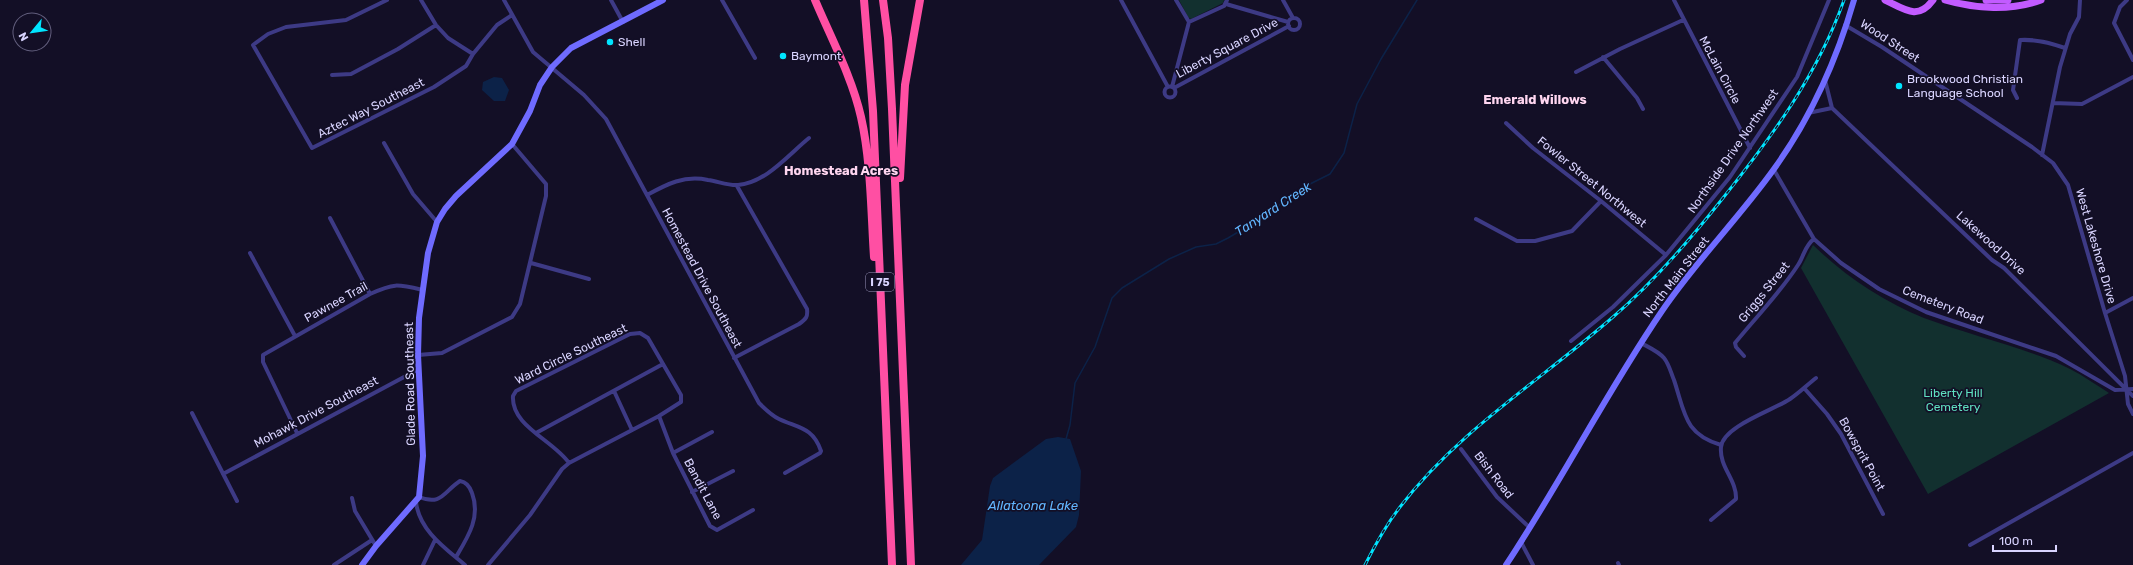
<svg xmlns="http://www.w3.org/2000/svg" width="2133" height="565" font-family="Rubik,sans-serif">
	<rect width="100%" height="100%" fill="#130f26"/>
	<path fill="#12302f" d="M1179 0H1224L1223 3 1191 19 1188 17Z
		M1813 245C1845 276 1882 301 1924 318 1972 336 2024 347 2070 369 2084 376 2096 385 2109 393L1928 494 1801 268Z"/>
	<path fill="#0c2248" d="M494 77 502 78 509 90 505 101H494L482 90 483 82Z
		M1058 437 1070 439 1081 471 1079 515 1076 527 1039 565H961L982 540 990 486 993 478 1046 439Z"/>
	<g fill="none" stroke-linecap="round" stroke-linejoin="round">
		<path stroke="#0c2248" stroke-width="1.5" d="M1066 439 1070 425 1075 383 1095 347 1112 298 1122 288 1169 259 1196 247 1216 244 1228 238 1262 218 1302 188 1330 174 1344 153 1357 104 1381 59 1417 0"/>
		<path stroke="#3d3a85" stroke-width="4" d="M387 0 346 20 286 27 268 34 253 45 312 148 434 87 466 66 473 54
			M421 0 436 25 448 38 473 54 497 25 512 15
			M504 0 533 52 584 95 606 119 759 403C765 409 771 415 779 419 798 428 813 427 821 451L820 453 785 473
			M611 0 623 22
			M722 0 755 58
			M1121 0 1168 87
			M1176 0 1189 22 1224 6 1227 0
			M1283 0 1293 18
			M1674 0 1750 148
			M2127 0 2120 7 2114 23 2133 60
			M1226 4 1288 22
			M1288 24a6 6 0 1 1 12 0a6 6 0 1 1-12 0Z
			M1845 25 1882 47 2032 147 2053 163 2068 185 2105 313 2125 376 2128 404 2133 414
			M1603 57 1637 98 1643 109
			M1576 72 1620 49 1683 20
			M332 75 351 74 398 49 436 25
			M1825 80 1832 108 1992 260 2004 268 2133 396
			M1164.5 92a5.5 5.5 0 1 1 11 0a5.5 5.5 0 1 1-11 0Z
			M1172 87 1189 22
			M1174 88 1289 26
			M2017 98 2013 90 2020 40C2036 39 2050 43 2065 48
			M2053 103 2082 104 2133 77
			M1808 113 1832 108
			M1506 123 1533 148 1601 201 1666 255
			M384 143 413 194 437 222
			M2042 155 2060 67 2070 34 2079 17 2080 0
			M1774 170 1814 239 1841 263 1879 289 1926 312 2056 356 2115 390 2133 389
			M647 195C667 184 684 175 708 180 717 181 729 186 738 185 766 183 789 154 809 138
			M330 218 370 294
			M1476 219 1517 241H1535L1572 231 1601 201
			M250 253 295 336
			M531 263 589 279
			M2105 313 2133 298
			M1571 341 1613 307 1666 255 1730 177 1797 77 1829 0
			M1641 343C1648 347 1658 351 1664 358 1669 364 1671 373 1674 380 1685 413 1684 434 1721 445
			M418 355 442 353 512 317 520 304 546 196V184L512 144
			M1744 356 1736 347 1735 343C1756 317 1780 293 1798 265 1804 256 1805 245 1814 239
			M734 358 799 324C806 319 808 317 807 309L737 186
			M1804 388 1827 414 1841 434 1883 514
			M614 391 632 430
			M192 413 237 501
			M659 416 673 453 710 526 717 530 753 510
			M297 433 263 362V355L370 294C394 283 397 284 423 290
			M536 433 663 364
			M1461 449 1497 497 1530 528
			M673 453 712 432
			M223 474 419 369
			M692 492 733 471
			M419 497C442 506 443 492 460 481 466 482 470 487 472 493 481 517 468 537 456 557
			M352 498 355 511 376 546
			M416 502C419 530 445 548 465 565
			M1711 520 1736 499C1737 480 1719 467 1721 447 1723 426 1774 410 1790 399 1799 393 1807 385 1816 378
			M1521 542 1533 565
			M1970 545 2133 453
			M1618 563 1619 565
			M334 565 372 540
			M423 565 435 540
			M488 565 530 515 562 469 569 463 659 416 681 402V395L648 338 640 333 630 334 516 391 513 396C511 426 553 440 569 463"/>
		<path stroke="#6f6bff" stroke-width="6" d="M362 565 376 546 419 497 423 456 418 355 419 318 428 253 437 222 445 209 456 196 512 144 530 111 540 85 552 67 571 48 663 0
			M1506 565C1561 482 1606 393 1662 311 1696 261 1739 218 1774 169 1810 119 1837 59 1854 0"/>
		<path stroke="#c25bff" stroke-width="7" d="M1885 0C1904 9 1918 21 1933 0
			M1945 0C1976 9 2011 11 2041 0
			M1986 0H2008"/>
		<path stroke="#ff4fa3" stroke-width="8" d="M815 0C831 38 852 77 861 117 871 161 871 212 874 257
			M864 0 873 111 892 565
			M883 0 888 38 892 109 911 565
			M900 178 905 85 920 0"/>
		<g stroke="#00e5ff" stroke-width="3">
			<path id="rail" d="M1365 565C1375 545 1386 525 1400 507 1458 431 1541 380 1613 317 1654 282 1689 241 1723 198 1771 138 1818 74 1844 0"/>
		</g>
		<use href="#rail" stroke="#130f26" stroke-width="1.5" stroke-dasharray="4.5" stroke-linecap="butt"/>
	</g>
	<g fill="#00e5ff" stroke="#130f26" stroke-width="1.5">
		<circle cx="610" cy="42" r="4"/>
		<circle cx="783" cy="56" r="4"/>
		<circle cx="1899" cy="86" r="4"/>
	</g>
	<g text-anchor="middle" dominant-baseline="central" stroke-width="3.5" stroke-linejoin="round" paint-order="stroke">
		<rect fill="#130f26" stroke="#9e99be" stroke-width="1" x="866" y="273" width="28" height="18" rx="3"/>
		<g font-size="11" font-weight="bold" fill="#d9d4ff">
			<text x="880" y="282">I 75</text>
		</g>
		<g font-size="12" fill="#d9d4ff" stroke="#130f26">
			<text transform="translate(1890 41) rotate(33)">Wood Street</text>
			<text transform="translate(1227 48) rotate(-28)">Liberty Square Drive</text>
			<text transform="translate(1720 70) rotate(62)">McLain Circle</text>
			<text transform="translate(371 108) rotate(-27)">Aztec Way Southeast</text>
			<text transform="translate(1733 151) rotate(-55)">Northside Drive Northwest</text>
			<text transform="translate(1592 182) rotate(39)">Fowler Street Northwest</text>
			<text transform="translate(1991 243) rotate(42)">Lakewood Drive</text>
			<text transform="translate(2096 246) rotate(74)">West Lakeshore Drive</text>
			<text transform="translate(1676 277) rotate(-52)">North Main Street</text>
			<text transform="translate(702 278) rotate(62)">Homestead Drive Southeast</text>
			<text transform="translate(1764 292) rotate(-51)">Griggs Street</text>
			<text transform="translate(336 302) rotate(-29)">Pawnee Trail</text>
			<text transform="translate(1943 305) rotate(21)">Cemetery Road</text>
			<text transform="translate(571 354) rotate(-26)">Ward Circle Southeast</text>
			<text transform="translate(410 384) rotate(-91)">Glade Road Southeast</text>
			<text transform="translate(316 412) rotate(-28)">Mohawk Drive Southeast</text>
			<text transform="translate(1862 454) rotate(61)">Bowsprit Point</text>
			<text transform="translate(1494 475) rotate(52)">Bish Road</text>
			<text transform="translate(703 489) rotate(62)">Bandit Lane</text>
		</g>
		<g font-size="12" fill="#d9d4ff" stroke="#130f26" text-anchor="start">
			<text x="618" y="42">Shell</text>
			<text x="791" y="56">Baymont</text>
			<text x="1907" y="79">Brookwood Christian<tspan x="1907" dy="14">Language School</tspan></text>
		</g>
		<g font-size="12" fill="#5fe0c0" stroke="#130f26">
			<text x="1953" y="393">Liberty Hill<tspan x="1953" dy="14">Cemetery</tspan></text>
		</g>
		<g font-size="13" font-weight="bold" fill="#ffd6f0" stroke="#130f26">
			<text x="1535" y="99">Emerald Willows</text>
			<text x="841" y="170">Homestead Acres</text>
		</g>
		<g font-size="13" font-style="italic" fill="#62b6ff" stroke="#130f26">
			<text transform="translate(1273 209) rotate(-33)">Tanyard Creek</text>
			<text x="1033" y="505">Allatoona Lake</text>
		</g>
	</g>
	<g transform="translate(32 32) rotate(241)"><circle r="19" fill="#130f26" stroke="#625e7d"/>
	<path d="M0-3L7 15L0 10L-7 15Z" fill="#00e5ff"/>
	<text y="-6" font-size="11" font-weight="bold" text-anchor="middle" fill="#d9d4ff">N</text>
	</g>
	<path d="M1993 545v6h63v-6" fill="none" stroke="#d9d4ff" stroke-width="2"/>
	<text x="1999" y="545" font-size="12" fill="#d9d4ff" stroke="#130f26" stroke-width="3" paint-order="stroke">100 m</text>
</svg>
